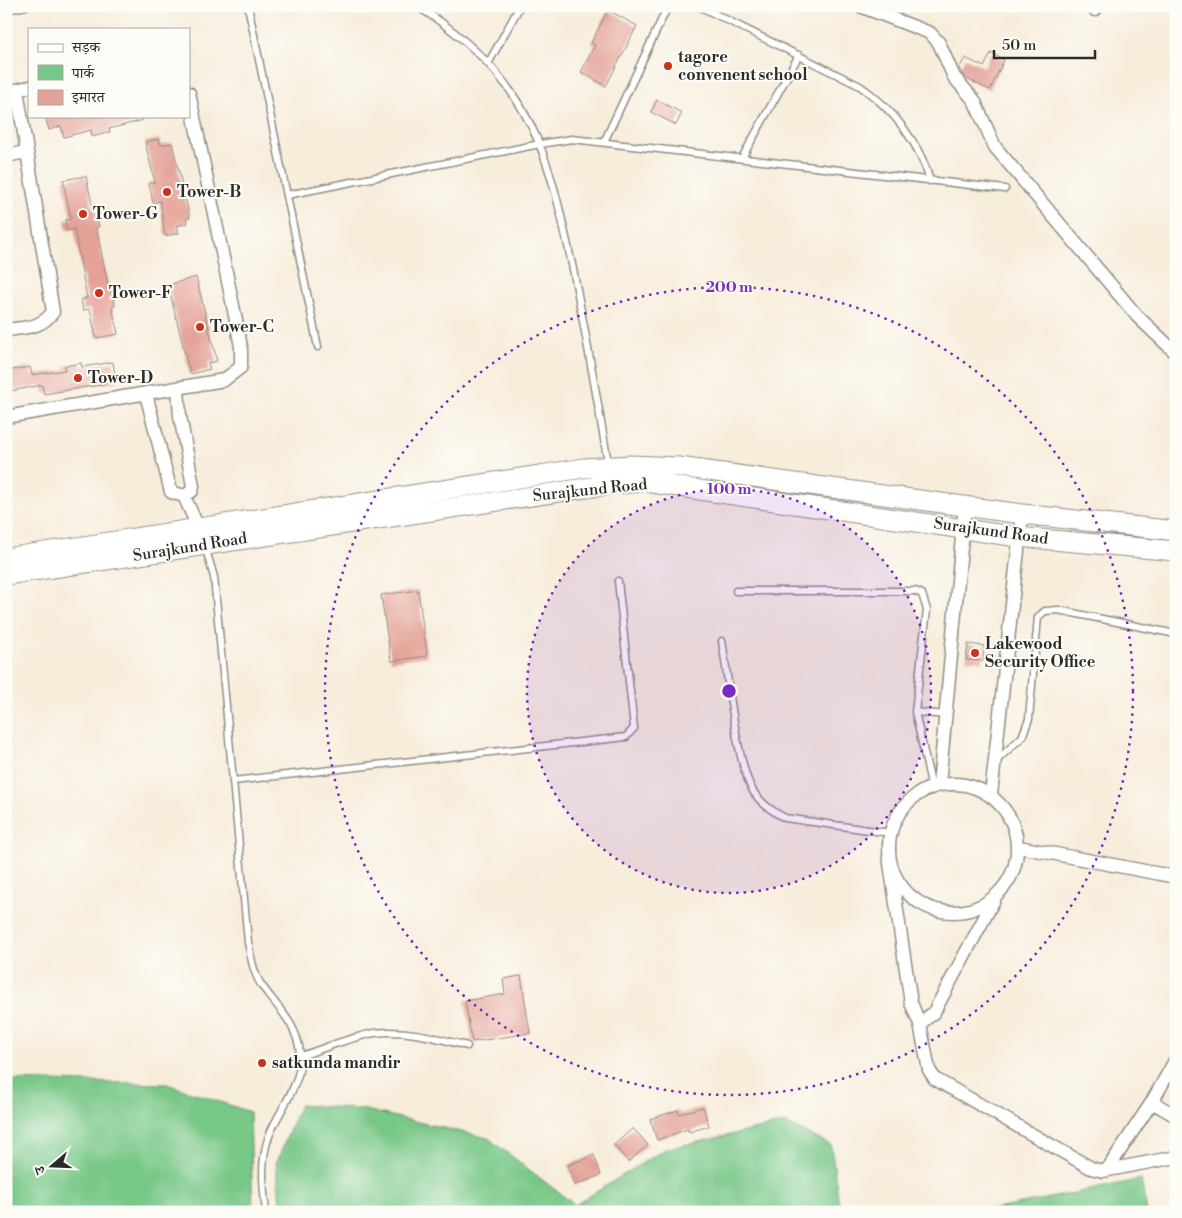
<svg xmlns="http://www.w3.org/2000/svg" width="1182" height="1218" font-family="'Libre Bodoni','Noto Serif Devanagari',serif">
	<rect width="100%" height="100%" fill="#fdfcf7"/>
	<filter id="ink" filterUnits="userSpaceOnUse"><feTurbulence type="fractalNoise" baseFrequency=".02" numOctaves="2"/><feDisplacementMap in="SourceGraphic" scale="10" xChannelSelector="R" yChannelSelector="G"/><feConvolveMatrix kernelMatrix="1 2 1 2 8 2 1 2 1" color-interpolation-filters="sRGB"/></filter>
	<filter id="wash" filterUnits="userSpaceOnUse"><feTurbulence type="fractalNoise" baseFrequency=".0096" numOctaves="4" result="noise"/><feDisplacementMap in="SourceGraphic" scale="20" xChannelSelector="R" yChannelSelector="G"/><feGaussianBlur stdDeviation="1.12" result="paint"/><feColorMatrix in="noise" values="0 0 0 0 0 0 0 0 0 0 0 0 0 0 0 0 0 1.4 0 .05"/><feComposite in="paint" operator="in"/></filter>
	<g filter="url(#wash)">
		<rect width="100%" height="100%" fill="#f7eddb"/>
		<path fill="#77c787" stroke="#517959" d="M6 1080 167 1084 250 1112 253 1212H6Z
			M300 1105 361 1109 488 1138 575 1205 665 1149 785 1123 831 1145 840 1212H281L276 1163Z
			M1141 1179 1147 1212H982L1123 1183Z"/>
		<g id="blocks">
			<path fill="#e4a196" d="M608 10 637 26 606 86 581 72 595 45 591 43Z
				M991 53 1004 60 990 90 967 79 959 69 965 58 984 67Z
				M657 100 682 113 676 125 651 112Z
				M45 116H143V120L109 129 110 132 92 137 91 130 64 137 61 126 49 130Z
				M159 139 161 145 172 143 190 218 186 219 187 223 177 226 179 233 165 236 160 201 153 203 149 183 155 182 145 142Z
				M86 176 93 209 95 208 99 227H96L109 289 111 288 115 306 112 307 118 334 96 338 90 309 83 310 81 300 87 298 74 229 67 231 65 220 71 219 63 180Z
				M196 277 217 361 208 363 210 369 190 374 168 285Z
				M113 362 116 382 44 394 42 385 6 392V371L30 367 32 375 65 370 64 366 81 363 82 367Z
				M418 590 427 656 391 661 381 595Z
				M968 644 984 646 983 661 966 660Z
				M521 976 530 1033 472 1042 465 1001 505 994 503 979Z
				M703 1107 709 1126 689 1132 688 1129 657 1140 650 1119 678 1110 679 1114Z
				M633 1128 648 1145 628 1162 614 1145Z
				M594 1155 601 1175 575 1185 568 1165Z"/>
		</g>
	</g>
	<g filter="url(#ink)">
		<use href="#blocks" fill-opacity="0" stroke="#918c83" stroke-width="1"/>
		<g fill="none" stroke-linecap="round" stroke-linejoin="round">
			<g stroke="#918c83" stroke-width="9">
				<path id="lane" d="M248 6 318 347
					M416 6C436 17 451 29 468 44 541 108 553 179 573 269 586 334 597 398 608 463
					M699 6 860 86C892 108 920 143 930 181
					M6 10 26 6
					M489 62 520 6
					M604 142 668 6
					M742 158 799 55
					M287 195 540 144 572 139 1005 189
					M205 546 214 577 248 942C251 957 253 973 262 986 278 1008 298 1025 300 1054 303 1084 279 1109 269 1136 260 1160 263 1187 266 1212
					M736 591H915L922 594 927 610 915 712 932 788
					M722 641C728 676 737 770 755 794 763 805 773 812 785 818L890 833
					M915 712 946 715
					M996 761 1022 737 1029 719 1038 617 1045 611 1058 610 1176 634
					M233 781 626 737 634 728 618 581
					M301 1056C325 1048 350 1037 375 1033 406 1029 437 1038 467 1046"/>
			</g>
			<g stroke="#918c83" stroke-width="15">
				<path id="street" d="M860 6 930 33 939 43 954 77 974 100 995 147 1137 316 1176 353
					M1095 6V10
					M6 92 29 87
					M6 156 26 152
					M6 330C26 327 40 329 53 312L17 90
					M146 394 171 492 184 496 192 491 193 486 180 416 178 389
					M6 417 224 380 241 367V347L237 325 189 93
					M184 496 201 534
					M889 848a64 64 0 1 1 128 0a64 64 0 1 1-128 0Z
					M939 785 965 505
					M991 795 1022 514
					M1019 847 1176 877
					M889 857 911 1003 920 1024 929 1070 935 1079 1091 1168 1103 1171 1109 1167 1152 1102 1176 1059
					M920 1024 934 1012 994 900
					M1152 1102 1176 1116
					M1103 1171 1176 1157"/>
			</g>
			<g stroke="#918c83" stroke-width="21">
				<path id="secondary" d="M6 558 584 468 631 465 679 467 1022 514 1176 531
					M6 575 612 484 645 482 1018 537 1176 551"/>
			</g>
			<use href="#lane" stroke="#fff" stroke-width="6"/>
			<use href="#street" stroke="#fff" stroke-width="12"/>
			<use href="#secondary" stroke="#fff" stroke-width="19"/>
		</g>
	</g>
	<circle cx="729" cy="691" r="202" fill="#7b2cbf" fill-opacity=".12"/>
	<g fill="none" stroke="#7b2cbf" stroke-width="2.5" stroke-dasharray="2.5 5">
		<circle cx="729" cy="691" r="202"/>
		<circle cx="729" cy="691" r="404"/>
	</g>
	<g fill="#c8321e" stroke="#fdfcf7" stroke-width="2">
		<circle cx="668" cy="66" r="5"/>
		<circle cx="167" cy="192" r="5"/>
		<circle cx="83" cy="214" r="5"/>
		<circle cx="99" cy="293" r="5"/>
		<circle cx="200" cy="327" r="5"/>
		<circle cx="78" cy="378" r="5"/>
		<circle cx="975" cy="653" r="5"/>
		<circle cx="262" cy="1063" r="5"/>
	</g>
	<g text-anchor="middle" dominant-baseline="central" stroke-width="4" stroke-linejoin="round" paint-order="stroke">
		<g font-size="16" font-weight="bold" fill="#2b2b2b" stroke="#fdfcf7" text-anchor="start">
			<text x="678" y="57">tagore<tspan x="678" dy="18">convenent school</tspan></text>
			<text x="177" y="192">Tower-B</text>
			<text x="93" y="214">Tower-G</text>
			<text x="109" y="293">Tower-F</text>
			<text x="210" y="327">Tower-C</text>
			<text x="88" y="378">Tower-D</text>
			<text x="985" y="644">Lakewood<tspan x="985" dy="18">Security Office</tspan></text>
			<text x="272" y="1063">satkunda mandir</text>
		</g>
		<g font-size="16" fill="#2b2b2b" stroke="#fdfcf7">
			<text transform="translate(590 490) rotate(-6)">Surajkund Road</text>
			<text transform="translate(991 531) rotate(8)">Surajkund Road</text>
			<text transform="translate(190 547) rotate(-9)">Surajkund Road</text>
		</g>
	</g>
	<circle cx="729" cy="691" r="8" fill="#7b2cbf" stroke="#fdfcf7" stroke-width="2.5"/>
	<g font-size="15" text-anchor="middle" font-weight="bold" fill="#7b2cbf" stroke="#fdfcf7" stroke-width="4" stroke-linejoin="round" paint-order="stroke">
		<text x="729" y="292">200 m</text>
		<text x="729" y="494">100 m</text>
	</g>
	<rect width="1182" height="1218" fill="none" stroke="#fdfcf7" stroke-width="25"/>
	<rect x="28" y="28" width="162" height="90" fill="#fdfcf7" stroke="#a9a8a5"/>
	<rect x="38" y="44" width="25" height="8" fill="#ffffff" stroke="#a9a8a5"/>
	<text x="72" y="52" font-size="15" fill="#2b2b2b">सड़क</text>
	<rect x="38" y="65" width="25" height="15" fill="#77c787" stroke="#a9a8a5"/>
	<text x="72" y="78" font-size="15" fill="#2b2b2b">पार्क</text>
	<rect x="38" y="90" width="25" height="15" fill="#e4a196" stroke="#a9a8a5"/>
	<text x="72" y="102" font-size="15" fill="#2b2b2b">इमारत</text>
	<g transform="translate(52 1166) rotate(251)" stroke="#fdfcf7" stroke-width="4" paint-order="stroke">
	<path d="M0-4L9 19L0 12L-9 19Z" fill="#2b2b2b"/>
	<text y="-8" font-size="14" font-weight="bold" text-anchor="middle" fill="#2b2b2b">उ</text>
	</g>
	<path d="M994 50v8h101v-8" fill="none" stroke="#2b2b2b" stroke-width="2.5"/>
	<text x="1002" y="50" font-size="15" fill="#2b2b2b" stroke="#fdfcf7" stroke-width="4" paint-order="stroke">50 m</text>
</svg>
